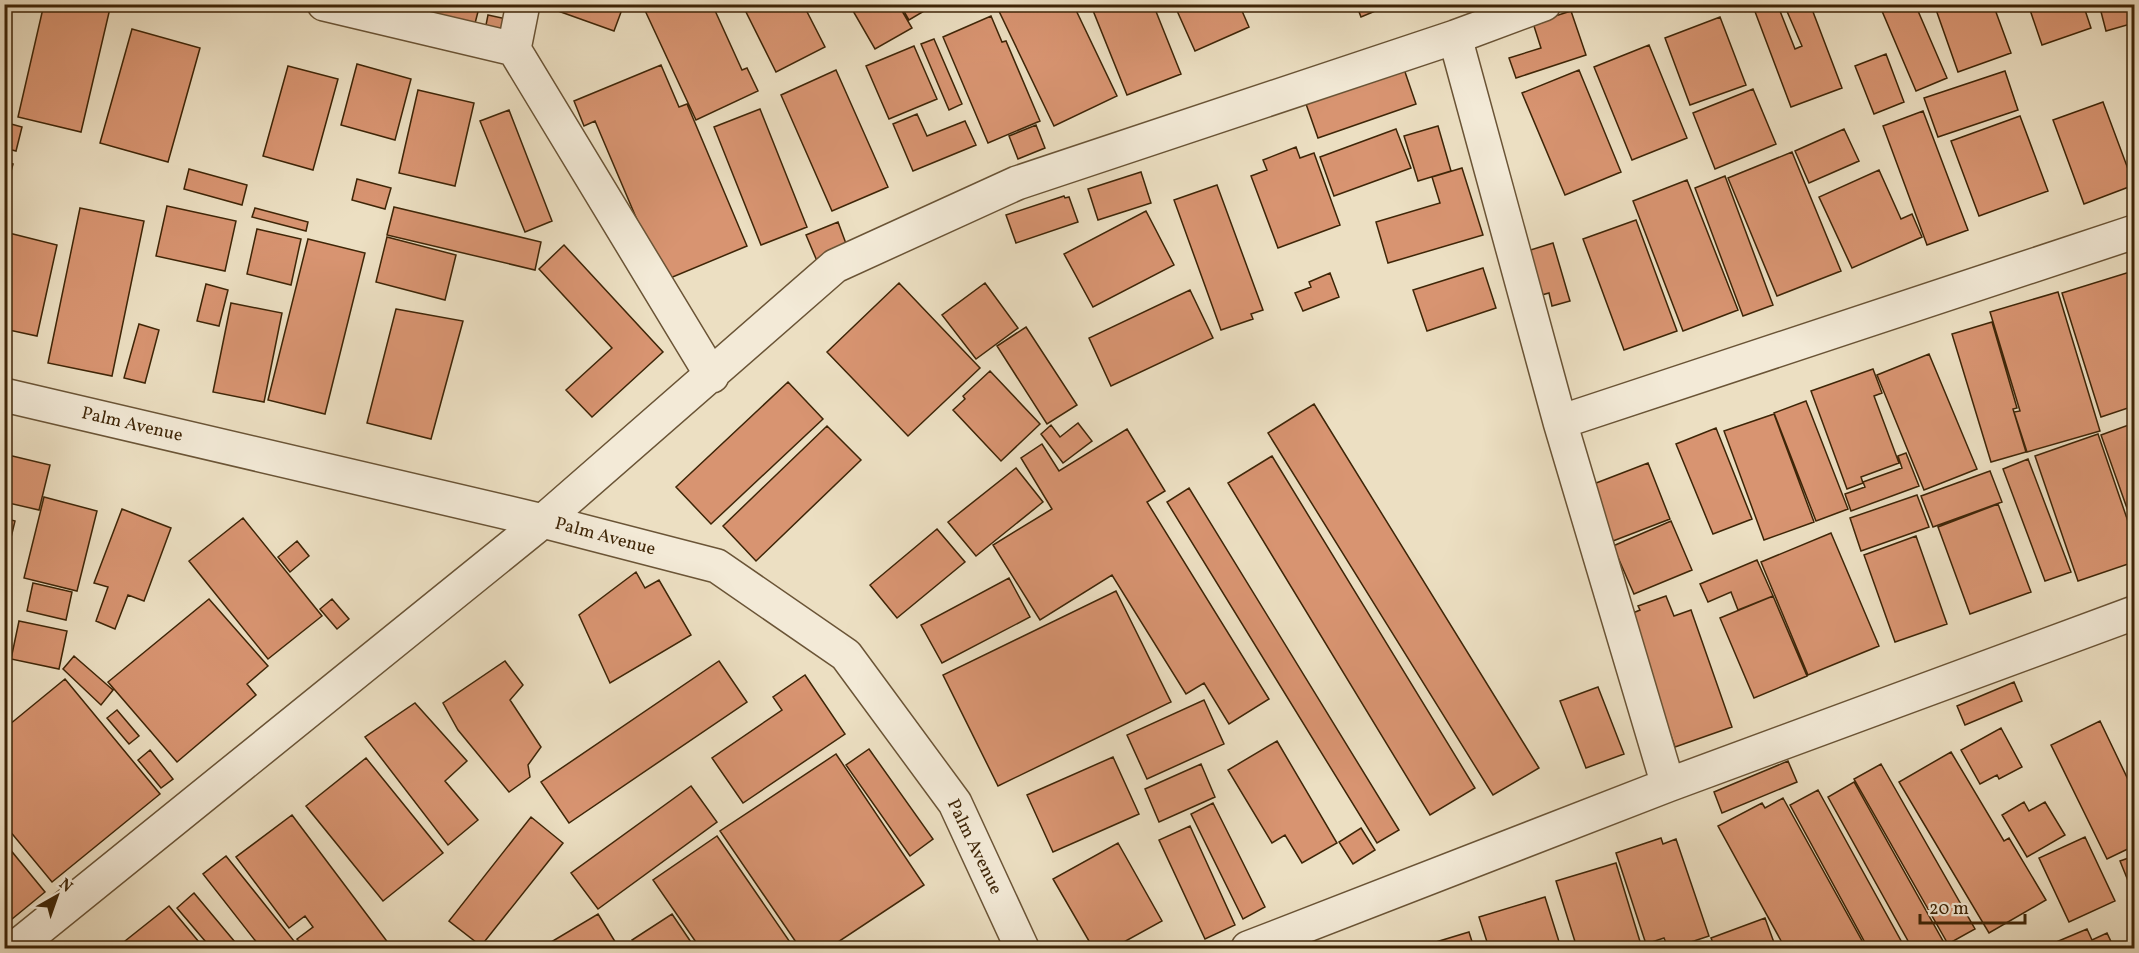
<svg xmlns="http://www.w3.org/2000/svg" width="2139" height="953" font-family="Vollkorn,serif">
	<rect width="100%" height="100%" fill="#ecdfc2"/>
	<filter id="stains"><feTurbulence type="fractalNoise" baseFrequency=".00333" numOctaves="4"/><feColorMatrix values="0 0 0 0 .2 0 0 0 0 .09 0 0 0 0 .02 0 0 0 .5 -.17"/></filter>
	<radialGradient id="worn" r=".72"><stop offset=".6" stop-color="#630" stop-opacity="0"/><stop offset="1" stop-color="#630" stop-opacity=".3"/></radialGradient>
	<path fill="#d89471" stroke="#3e2507" stroke-width="1.5" fill-rule="evenodd" d="M44 4H111L81 132 18 117Z
		M427 4H480L473 31 424 18Z
		M560 4H624L614 31 558 11Z
		M642 4H712L742 70 747 68 758 91 696 120Z
		M742 4H803L825 47 776 72Z
		M849 4H898L912 28 875 49Z
		M900 4H936L909 20Z
		M1002 4H1073L1117 96 1054 126 997 7Z
		M1100 4H1153L1181 74 1127 95 1092 8Z
		M1174 4H1239L1249 27 1195 51Z
		M1356 4H1392L1361 17Z
		M1766 4H1810L1842 88 1791 107 1754 9ZM1786 9 1802 46 1795 49 1780 11Z
		M1879 4H1915L1947 78 1916 91Z
		M1934 4H1993L2011 53 1958 72Z
		M2028 4H2083L2091 28 2042 45Z
		M2099 4H2134V23L2106 31Z
		M1571 11 1586 55 1516 78 1509 58 1541 48 1533 23Z
		M488 15 511 20 507 40 484 35Z
		M991 16 1002 42 1006 41 1040 121 988 143 943 37Z
		M1720 17 1746 85 1690 105 1665 38Z
		M132 29 200 48 168 162 100 143Z
		M934 39 962 104 949 110 921 44Z
		M1649 45 1687 138 1632 160 1594 67Z
		M914 46 937 99 889 119 866 66Z
		M1886 54 1904 102 1874 114 1855 66Z
		M357 64 411 79 395 140 341 125Z
		M661 65 679 107 687 104 747 246 663 281 595 121 584 126 574 101Z
		M288 66 338 79 313 170 263 156Z
		M1404 69 1416 104 1318 138 1306 104Z
		M836 70 888 187 832 211 781 95Z
		M1579 70 1621 172 1565 195 1522 93Z
		M2005 71 2018 110 1938 137 1924 98Z
		M1753 89 1776 144 1715 169 1693 113Z
		M418 90 474 103 455 186 399 173Z
		M2103 102 2134 185 2084 204 2053 120Z
		M760 109 807 227 761 245 714 127Z
		M509 110 552 221 525 232 480 121Z
		M1923 111 1968 230 1927 245 1883 126Z
		M917 114 927 136 965 121 976 145 913 171 893 124Z
		M2020 116 2048 191 1979 216 1951 141Z
		M4 122 22 127 16 151 4 148Z
		M1036 125 1045 148 1018 159 1009 136Z
		M1438 126 1451 171 1418 181 1404 136Z
		M1396 129 1411 168 1334 196 1320 157Z
		M1844 129 1859 161 1809 183 1795 151Z
		M1296 147 1300 158 1314 153 1340 225 1278 248 1251 176 1267 170 1263 160Z
		M1792 152 1841 271 1777 296 1728 178Z
		M4 161 13 164 4 197Z
		M1462 168 1483 235 1388 263 1376 222 1440 203 1432 177Z
		M189 169 247 185 242 205 184 189Z
		M1879 170 1901 219 1912 214 1922 237 1852 268 1819 197Z
		M1141 172 1151 203 1098 220 1088 189Z
		M1725 176 1773 305 1743 316 1695 188Z
		M357 179 391 188 385 209 352 200Z
		M1687 180 1738 310 1683 331 1633 201Z
		M1217 185 1263 310 1251 314 1253 319 1221 330 1174 200Z
		M1064 196 1065 198 1069 197 1078 222 1016 243 1006 215Z
		M167 206 236 221 225 271 156 256Z
		M394 207 541 242 535 270 387 235Z
		M80 208 144 221 112 376 48 363Z
		M255 208 308 222 306 231 252 217Z
		M1146 211 1174 265 1093 307 1064 254Z
		M1636 220 1677 331 1624 350 1583 239Z
		M838 222 848 249 817 261 806 235Z
		M257 229 301 239 291 285 247 274Z
		M5 232 57 245 37 336 4 329Z
		M387 237 456 255 445 300 376 282Z
		M308 239 365 253 325 414 268 400Z
		M1553 243 1570 301 1552 306 1549 293 1538 296 1524 252Z
		M564 245 663 352 592 417 566 390 612 348 539 269Z
		M1483 268 1496 308 1427 331 1413 290Z
		M2133 271 2134 406 2101 417 2062 293Z
		M1330 273 1339 297 1303 311 1295 293 1311 287 1309 282Z
		M899 283 980 368 908 436 827 352Z
		M985 283 1018 328 976 359 942 315Z
		M206 284 228 290 219 326 197 321Z
		M1190 290 1213 338 1111 386 1089 338Z
		M2058 292 2100 431 2027 452 2014 412 2020 411 1990 312Z
		M231 303 282 313 264 402 213 392Z
		M396 309 463 321 431 439 367 423Z
		M1992 322 2017 408 2013 409 2026 452 1991 462 1952 334Z
		M139 324 159 330 145 383 124 378Z
		M1026 327 1077 405 1047 424 997 346Z
		M1929 354 1977 469 1924 490 1877 375Z
		M1873 369 1882 393 1874 396 1899 463 1861 477 1863 483 1847 489 1811 391Z
		M990 371 1040 424 1001 461 953 410 965 399 963 396Z
		M788 382 823 419 711 524 676 487Z
		M1806 401 1848 509 1816 521 1774 413Z
		M1314 404 1539 768 1493 795 1268 433Z
		M1774 414 1814 522 1764 540 1724 431Z
		M1078 423 1092 441 1063 463 1041 434 1051 425 1060 437Z
		M2134 423V528L2101 435Z
		M827 426 861 460 756 561 723 526Z
		M1716 428 1752 519 1713 534 1676 444Z
		M1127 429 1165 491 1147 502 1269 699 1229 724 1204 683 1186 694 1112 575 1040 620 993 545 1052 509 1021 458 1042 444 1059 471Z
		M2098 434 2134 539V562L2078 581 2035 456Z
		M1906 453 1919 486 1851 511 1845 494 1865 487 1863 482 1902 468 1898 456Z
		M4 454 50 465 39 510 4 502Z
		M1272 456 1475 788 1430 815 1228 483Z
		M2028 459 2071 572 2045 581 2003 469Z
		M1648 463 1670 519 1613 541 1591 485Z
		M1016 468 1043 502 976 556 948 522Z
		M1990 471 2002 502 1933 527 1921 496Z
		M1189 488 1399 830 1377 843 1167 502Z
		M1917 495 1929 527 1861 551 1850 518Z
		M44 497 97 511 77 591 24 578Z
		M1998 504 2031 592 1970 614 1938 527Z
		M122 509 171 528 144 601 128 595 115 629 96 621 108 587 94 583Z
		M4 518 15 521 4 566Z
		M243 518 322 616 268 659 189 561Z
		M1671 521 1692 570 1634 594 1613 546Z
		M937 529 965 562 897 618 870 585Z
		M1831 533 1879 646 1808 675 1761 562Z
		M1916 536 1947 624 1895 642 1864 555Z
		M297 541 309 556 290 572 278 557Z
		M1757 560 1773 596 1738 610 1731 592 1708 602 1700 584Z
		M636 572 645 588 659 580 691 635 610 683 579 615Z
		M1009 578 1030 617 942 663 921 625Z
		M33 583 72 592 66 620 27 611Z
		M1116 591 1171 702 998 786 943 675Z
		M1666 596 1674 616 1691 610 1732 727 1675 747 1628 615 1640 610 1638 606Z
		M1773 596 1807 676 1754 698 1720 618Z
		M209 599 268 666 247 684 256 695 177 762 108 682Z
		M332 599 349 619 337 629 320 609Z
		M19 621 67 631 59 669 11 659Z
		M74 656 113 690 101 705 63 669Z
		M505 661 523 685 510 700 541 747 528 765 530 777 509 792 458 730 443 703Z
		M719 661 747 702 569 823 541 782Z
		M805 675 845 734 743 803 712 758 782 710 773 697Z
		M65 679 160 794 52 882 4 824V729Z
		M2014 682 2022 701 1965 725 1957 706Z
		M1598 687 1624 754 1586 768 1560 701Z
		M1204 700 1224 744 1147 779 1127 735Z
		M415 703 467 761 445 781 478 820 448 845 365 737Z
		M117 710 139 736 129 744 107 718Z
		M2100 721 2134 792V846L2107 859 2051 745Z
		M2001 728 2022 767 1999 779 1997 775 1980 784 1961 750Z
		M1277 741 1337 843 1302 863 1285 835 1272 843 1228 770Z
		M869 749 933 839 910 856 846 765Z
		M150 750 173 779 161 788 138 760Z
		M1951 752 2004 841 2009 838 2046 900 1989 933 1899 782Z
		M836 754 924 885 829 948H800L720 831Z
		M1113 757 1139 814 1053 852 1027 795Z
		M366 758 443 853 383 901 306 806Z
		M1788 761 1797 782 1722 813 1714 792Z
		M1201 764 1215 797 1159 822 1145 789Z
		M1881 764 1975 929 1948 944 1854 779Z
		M1854 782 1943 941 1929 948H1912L1828 797Z
		M691 786 717 822 598 909 571 873Z
		M1818 790 1905 948H1868L1790 805Z
		M1783 798 1866 948H1785L1718 826 1762 803 1765 808Z
		M2024 802 2029 811 2045 802 2065 835 2027 857 2002 815Z
		M1213 803 1265 907 1243 919 1191 814Z
		M292 815 392 948H305L297 939 313 927 305 916 289 928 236 857Z
		M531 817 563 843 481 946 449 921Z
		M1190 826 1235 925 1205 939 1159 840Z
		M1361 828 1375 850 1353 864 1339 842Z
		M717 836 794 948H700L653 880Z
		M2085 837 2115 901 2069 922 2039 858Z
		M1661 838 1663 844 1676 839 1709 936 1673 948H1668L1664 938 1646 944 1616 853Z
		M4 842 45 892 12 919 4 910Z
		M1118 843 1162 921 1113 948H1093L1053 879Z
		M226 856 294 941 285 948H261L203 874Z
		M2134 856V893H2133L2120 861Z
		M1616 863 1642 948H1577L1556 881Z
		M194 893 240 948H211L177 908Z
		M1545 897 1561 948H1489L1479 917Z
		M169 906 204 948H123L120 945Z
		M598 914 619 948H548L546 945Z
		M672 914 695 948H638L632 940Z
		M1765 918 1776 948H1715L1711 938Z
		M2087 929 2092 940 2107 933 2114 948H2042Z
		M1469 932 1474 948H1416Z"/>
	<g fill="none" stroke-linecap="round" stroke-linejoin="round">
		<g stroke="#6a5436" stroke-width="36">
			<path id="minor" d="M324 4 514 49
				M523 4 514 49 712 376
				M1455 37 1560 422 1668 785
				M1560 422 2134 232
				M15 948 543 521 835 266 1017 183 1455 37 1544 4
				M1248 948 1668 785 2134 613"/>
		</g>
		<g stroke="#6a5436" stroke-width="36">
			<path id="tertiary" d="M4 395 543 521 717 566 846 655 955 803 1022 948"/>
		</g>
		<use href="#minor" stroke="#f3ead7" stroke-width="33"/>
		<use href="#tertiary" stroke="#f3ead7" stroke-width="33"/>
	</g>
	<g text-anchor="middle" dominant-baseline="central" stroke-width="4.5" stroke-linejoin="round" paint-order="stroke">
		<g font-size="18" fill="#3e2507" stroke="#f3ead7">
			<text transform="translate(132 425) rotate(13)">Palm Avenue</text>
			<text transform="translate(605 537) rotate(15)">Palm Avenue</text>
			<text transform="translate(974 847) rotate(64)">Palm Avenue</text>
		</g>
	</g>
	<rect width="2139" height="953" fill="none" stroke="#ecdfc2" stroke-width="24"/>
	<rect x="6" y="6" width="2127" height="941" fill="none" stroke="#3e2507" stroke-width="3"/>
	<rect x="12" y="12" width="2115" height="929" fill="none" stroke="#3e2507" stroke-width="1.5"/>
	<g transform="translate(57 896) rotate(40)" stroke="#f3ead7" stroke-width="4.5" paint-order="stroke">
	<path d="M0-4.5L10 22L0 15L-10 22Z" fill="#3e2507"/>
	<text y="-9" font-size="16" font-weight="bold" text-anchor="middle" fill="#3e2507">N</text>
	</g>
	<path d="M1920 914v9h105v-9" fill="none" stroke="#3e2507" stroke-width="3"/>
	<text x="1929" y="914" font-size="18" fill="#3e2507" stroke="#f3ead7" stroke-width="4.5" paint-order="stroke">20 m</text>
	<rect width="100%" height="100%" filter="url(#stains)"/>
	<rect width="100%" height="100%" fill="url(#worn)"/>
</svg>
